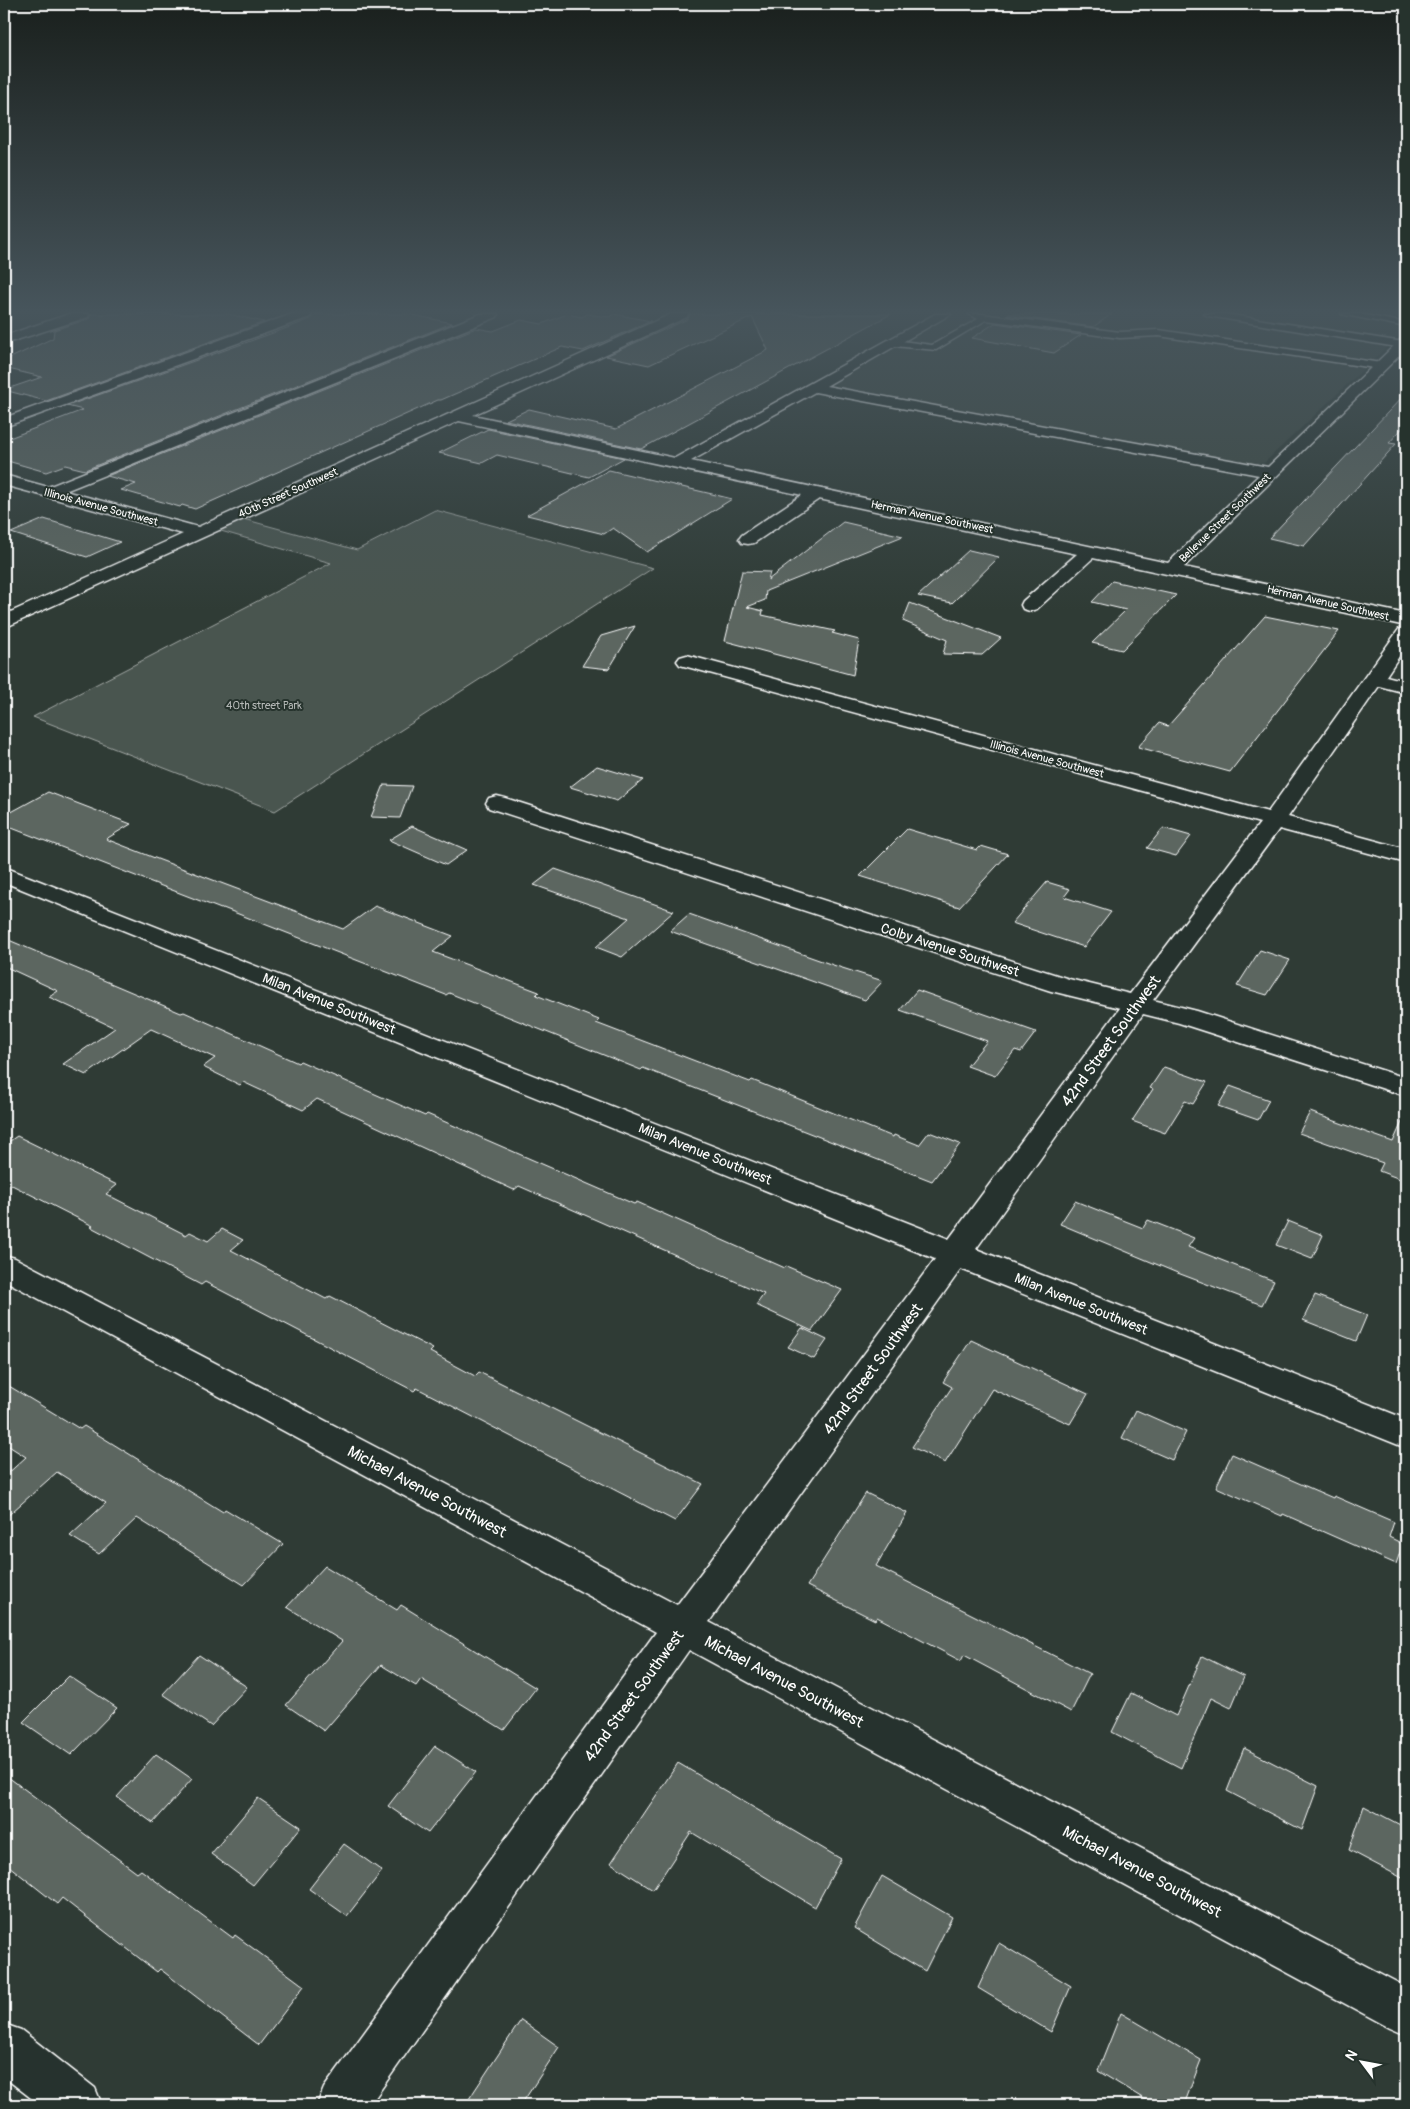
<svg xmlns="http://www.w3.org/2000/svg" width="1410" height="2109" font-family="Pangolin,sans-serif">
	<rect width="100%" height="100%" fill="#2f3b35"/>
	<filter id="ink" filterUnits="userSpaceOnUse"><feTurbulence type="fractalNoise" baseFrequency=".02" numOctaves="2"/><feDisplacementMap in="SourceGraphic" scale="10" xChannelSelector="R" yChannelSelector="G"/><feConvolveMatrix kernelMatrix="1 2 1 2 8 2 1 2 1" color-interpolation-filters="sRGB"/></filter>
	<g filter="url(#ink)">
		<path fill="#3c4842" d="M954 314H1406V329L1264 463 1240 464 839 388 833 383Z"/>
		<path fill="#4a544f" stroke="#a4aaa7" d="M435 510 653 568 275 811 33 717 331 563 214 529 236 517 357 550Z"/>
		<path fill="#5b6661" stroke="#fff" d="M91 314H228L264 322 46 401 4 390 42 377 4 368V361L53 338 54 330 89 319Z
			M313 314H408L452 323 85 470 65 465 46 472 4 460V440L83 410 67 406 290 327 311 319Z
			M567 314 582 317 587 314 609 317 614 314 651 321 583 351 562 347 441 400H438L195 509 182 505 180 507 121 490 136 484 107 476 476 328 493 331 521 320 542 324Z
			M690 314H891L641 449 506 420 529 409 616 429 768 350 752 317 649 365 606 356 688 319Z
			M1008 314H1112L1093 327 1006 315Z
			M995 323 1081 335 1054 353 972 338Z
			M1406 393V424L1389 443 1396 444 1304 546 1269 538Z
			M488 429 624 458 589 477 497 455 482 463 439 453Z
			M609 470 712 494 732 499 647 552 613 528 604 534 527 515Z
			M44 519 120 542 87 557 11 533Z
			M843 522 903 536 766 591 765 600 747 607 763 611 762 615 835 631 832 633 859 640 853 675 725 641 742 571 770 572 768 580Z
			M969 550 999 557 952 603 918 596Z
			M1112 581 1176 595 1122 650 1092 643 1126 610 1092 602Z
			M910 603 1001 638 982 655 943 654 947 640 903 621Z
			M1265 616 1339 631 1230 772 1138 747 1159 723 1168 726Z
			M635 626 609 669 582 666 601 636Z
			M597 766 643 780 617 801 570 787Z
			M384 785 412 786 400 818 371 817Z
			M48 792 131 824 106 839 160 860 343 929 375 906 453 936 433 952 539 992 536 995 599 1020 596 1023 750 1082 752 1080 893 1137 894 1135 919 1145 929 1132 960 1144 932 1181 643 1068 641 1070 449 993 446 995 223 908 221 909 4 825V816Z
			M412 826 467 850 446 865 389 840Z
			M1163 828 1191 836 1176 856 1147 848Z
			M907 829 977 850 981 846 1008 854 959 907 860 876Z
			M555 869 621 892 674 911 622 957 596 947 629 918 534 885Z
			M1047 882 1070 889 1064 897 1111 912 1084 947 1012 923Z
			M689 914 836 966 883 981 865 1000 670 931Z
			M4 938 181 1013 184 1012 298 1063 300 1061 425 1116 427 1114 634 1204 637 1202 785 1268 786 1266 842 1290 812 1331 756 1305 764 1294 519 1186 514 1190 317 1099 303 1110 243 1082 240 1085 203 1067 215 1058 151 1029 86 1075 63 1064 115 1028 49 997 58 991 4 966Z
			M1260 950 1290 960 1267 995 1237 986Z
			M917 990 962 1006 1036 1032 1021 1052 1015 1050 995 1076 967 1066 987 1041 900 1010Z
			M1164 1067 1207 1082 1193 1104 1185 1101 1165 1133 1132 1121 1153 1089 1150 1088Z
			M1230 1086 1269 1100 1258 1120 1218 1106Z
			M1310 1112 1393 1142 1406 1113V1171L1403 1170 1400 1179 1379 1171 1383 1163 1299 1133Z
			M17 1136 117 1185 106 1194 186 1235 190 1232 208 1241 222 1229 243 1240 231 1250 326 1299 330 1296 433 1349 430 1352 475 1376 479 1372 703 1484 675 1521 417 1388 414 1391 205 1282 201 1285 91 1227 93 1226 4 1181V1145Z
			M1075 1201 1143 1228 1148 1220 1194 1238 1188 1247 1274 1281 1262 1305 1175 1272 1060 1224Z
			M1288 1221 1323 1235 1312 1259 1276 1245Z
			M1315 1295 1367 1315 1356 1341 1303 1320Z
			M802 1328 827 1340 814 1359 788 1347Z
			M971 1340 1088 1394 1070 1424 992 1389 945 1463 912 1447 952 1387 943 1382Z
			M4 1383 80 1429 84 1426 223 1512 225 1509 283 1544 244 1585 137 1518 99 1554 70 1536 106 1503 57 1472 4 1519V1477L26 1457 4 1443Z
			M1136 1410 1186 1432 1172 1460 1122 1438Z
			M1232 1454 1333 1498 1334 1496 1394 1522 1389 1537 1403 1544 1396 1564 1283 1514 1282 1516 1216 1487Z
			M866 1493 907 1513 876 1566 1090 1674 1071 1712 964 1655 961 1661 877 1617 875 1620 807 1586Z
			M325 1566 397 1610 401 1605 536 1688 504 1730 421 1679 416 1686 381 1665 324 1731 286 1705 342 1641 287 1607Z
			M199 1655 247 1687 211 1726 163 1694Z
			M1202 1656 1244 1677 1231 1708 1211 1698 1181 1768 1112 1732 1131 1693 1176 1716Z
			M69 1676 117 1708 71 1755 23 1722Z
			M435 1746 476 1772 428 1833 388 1806Z
			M1244 1748 1318 1786 1302 1830 1227 1791Z
			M156 1754 192 1779 153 1823 117 1797Z
			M678 1763 841 1859 815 1907 691 1832 653 1890 611 1863Z
			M4 1774 137 1873 141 1870 233 1938 235 1935 304 1986 259 2045 160 1969 157 1972 62 1898 57 1904 4 1862Z
			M258 1798 301 1827 253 1885 211 1854Z
			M1364 1806 1406 1828V1880L1349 1850Z
			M344 1844 382 1871 347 1916 309 1889Z
			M882 1876 952 1917 925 1971 854 1928Z
			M999 1943 1071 1986 1051 2032 978 1988Z
			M1121 2013 1201 2060 1184 2105H1154L1098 2071Z
			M521 2020 559 2047 521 2105H465Z"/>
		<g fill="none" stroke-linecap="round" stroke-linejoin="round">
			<g stroke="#fff" stroke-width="3">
				<path id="service" d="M969 314H982L1120 332 1159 330 1381 363 1385 366 1381 369 1159 336 1120 338 986 320 936 350 894 346 890 343 894 340 932 345 978 319Z
					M1204 314H1225L1403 342 1406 343V346L1403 348 1208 316Z
					M1341 314H1360L1406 323V327Z"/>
			</g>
			<g stroke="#fff" stroke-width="3">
				<path id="minor" d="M69 314H89L88 317 4 344V336Z
					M292 314H311L310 317 4 427V418Z
					M480 314H498L497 317 65 491 198 527 671 314H688L687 317 473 415 675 458 935 314H951L826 386 1268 467 1401 339 1406 338V349L1184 567 1406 614V626L1093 558 1037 609 1030 611 1023 609 1021 605 1023 601 1077 554 819 499 754 543 748 544 742 543 739 539 742 535 802 495 459 421 4 628V615L183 534 4 485V475L48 487ZM815 392 1259 475 1168 563 691 461Z
					M1406 627V646L1386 676 1406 681V693L1379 686 1288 817 1406 849V863L1279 829 1153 1000 1197 1011 1406 1078V1096L1179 1023 1143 1014 976 1249 1406 1419V1448L961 1269 709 1622 1406 1987V2035L1390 2028 689 1650 370 2105H317L324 2088 656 1632 4 1280V1255L15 1258 677 1605 935 1259 4 882V867L949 1239 1120 1008 1051 991 489 808 486 803 489 798 497 796 505 798 1069 979 1130 994 1260 823 680 665 677 661 680 657 687 655 694 657 1268 812 1399 629Z
					M4 2024 21 2030 95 2088 102 2105H40L4 2077Z"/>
			</g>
			<use href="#service" fill="#26332d" fill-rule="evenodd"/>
			<use href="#minor" fill="#26332d" fill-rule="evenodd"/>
		</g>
	</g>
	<linearGradient id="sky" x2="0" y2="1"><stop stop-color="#1a201d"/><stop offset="0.51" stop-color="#47555c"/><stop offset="1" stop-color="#47555c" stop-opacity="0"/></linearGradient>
	<rect width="1410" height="610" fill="url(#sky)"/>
	<g text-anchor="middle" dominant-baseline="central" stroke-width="4" stroke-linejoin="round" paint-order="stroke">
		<g font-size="11" fill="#fff" stroke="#26332d">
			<text transform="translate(288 493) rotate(-24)">40th Street Southwest</text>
			<text transform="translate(101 507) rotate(15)">Illinois Avenue Southwest</text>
			<text transform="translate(932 517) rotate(12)">Herman Avenue Southwest</text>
			<text transform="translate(1225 518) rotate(-44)">Bellevue Street Southwest</text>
			<text transform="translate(1328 603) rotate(13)">Herman Avenue Southwest</text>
			<text transform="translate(1047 759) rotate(15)">Illinois Avenue Southwest</text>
		</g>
		<g font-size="11" fill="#b7bbb9" stroke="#26332d">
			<text x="264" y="705">40th street Park</text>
		</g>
		<g font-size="14" fill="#fff" stroke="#26332d">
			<text transform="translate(950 950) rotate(18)">Colby Avenue Southwest</text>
			<text transform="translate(329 1004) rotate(22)">Milan Avenue Southwest</text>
			<text transform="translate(705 1154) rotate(22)">Milan Avenue Southwest</text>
			<text transform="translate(1081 1304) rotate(22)">Milan Avenue Southwest</text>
		</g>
		<g font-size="16" fill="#fff" stroke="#26332d">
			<text transform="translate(1111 1041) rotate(-54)">42nd Street Southwest</text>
			<text transform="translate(873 1369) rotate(-54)">42nd Street Southwest</text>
			<text transform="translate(427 1492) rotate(28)">Michael Avenue Southwest</text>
			<text transform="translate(784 1682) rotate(28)">Michael Avenue Southwest</text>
			<text transform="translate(634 1696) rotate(-54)">42nd Street Southwest</text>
			<text transform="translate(1142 1872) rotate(28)">Michael Avenue Southwest</text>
		</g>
	</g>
	<rect width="1410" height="2109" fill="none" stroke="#26332d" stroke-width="20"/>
	<rect x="10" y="10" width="1390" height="2089" fill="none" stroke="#fff" stroke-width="2" filter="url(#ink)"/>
	<g transform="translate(1362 2062) rotate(302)" stroke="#26332d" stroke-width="4" paint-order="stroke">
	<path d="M0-4L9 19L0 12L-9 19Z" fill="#ffffff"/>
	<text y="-8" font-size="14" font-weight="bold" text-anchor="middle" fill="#ffffff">N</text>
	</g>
</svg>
